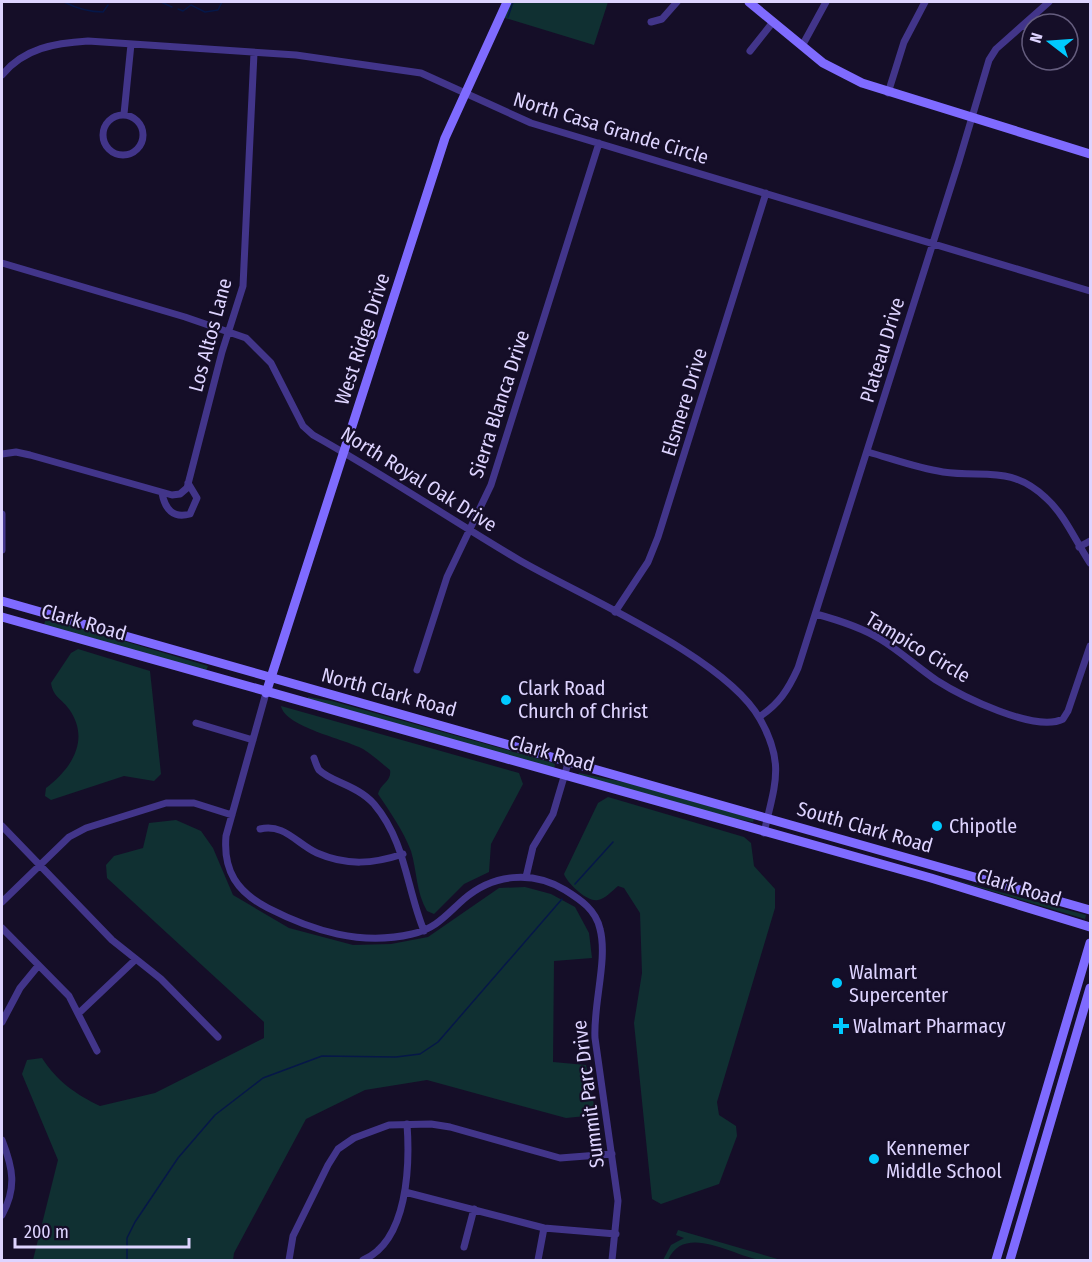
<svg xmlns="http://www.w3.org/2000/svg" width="1092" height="1262" font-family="'Fira Sans Condensed',sans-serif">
	<rect width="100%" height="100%" fill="#150e28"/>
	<path fill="#103032" d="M510 2H608L594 45 502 17Z
		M46 618 208 666 206 671 44 625Z
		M78 649 150 671 161 774 154 781 124 776 51 800 45 796 46 788C71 769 91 740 69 709 62 699 53 697 51 683L71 653Z
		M308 697 332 701 550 762 555 764 554 769 307 701Z
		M281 706 519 773 523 784 491 844 489 872 464 884 434 914 427 911C416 892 417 871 411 851 403 830 390 812 378 794 380 784 392 781 390 770 381 763 373 755 363 749 345 739 285 727 281 706Z
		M579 773 628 783 754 819 753 822 713 814 578 776Z
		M608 797 744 837 751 843 754 866 775 889V908L717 1102 719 1115 736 1126 737 1136 719 1184 661 1204 652 1199 634 1023 642 973 640 913 624 888 618 886C612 891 605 899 598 900 588 903 567 883 564 874L598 803Z
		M176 820 201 831 213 848 233 895 289 928 353 945 391 944 428 937 499 888 525 887 551 894 575 907 589 933 592 958 554 961 553 1062 586 1065 596 1115 566 1118 427 1080 365 1090 306 1119 234 1253 233 1260H33L58 1160 22 1074 27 1060 42 1058C57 1081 75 1094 100 1106L155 1093 264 1038V1022L107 878 106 865 114 856 143 848 149 823Z
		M944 877 1086 915 1085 919Z
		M678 1230 781 1260C775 1261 768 1261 762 1260 734 1257 685 1222 668 1260H663L671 1245 684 1238 676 1235Z"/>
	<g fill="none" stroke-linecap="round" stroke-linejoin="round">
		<path stroke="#061748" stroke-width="1.5" d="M64 2C76 8 89 12 103 12L108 5
			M161 2 172 7
			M178 9 183 11 191 5 205 12 218 10 222 2
			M508 17 513 2
			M575 884 613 842
			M127 1260V1238L135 1222 178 1158 215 1115 263 1078 322 1056 396 1057 420 1054 438 1042 562 899"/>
		<path stroke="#42358a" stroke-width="7" d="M651 22 662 19 677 2
			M1025 26 1032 34
			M802 46 826 2
			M750 51 773 22
			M2 75C24 48 55 43 88 41L296 55 421 73 531 123 1090 291
			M888 93 904 42 925 2
			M124 114 131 44
			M103 135a20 20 0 1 1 40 0a20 20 0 1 1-40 0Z
			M2 263 185 317 246 338 271 363 303 426 313 435C383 474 450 519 519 560 583 597 725 657 760 719 786 765 774 786 764 833
			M868 452C893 459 917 468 943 472 985 478 1011 465 1046 498 1065 515 1076 542 1090 563
			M2 454 16 452 30 455 172 495 180 494 187 488 222 352 243 286 254 53
			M162 493C165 509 173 519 190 514L197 498 188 483
			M2 514V550
			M1079 547 1090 541
			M615 612 648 562 658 537 766 193
			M816 614C838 620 861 627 880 639 900 651 917 667 936 680 961 696 1035 733 1063 719L1068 711 1090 646
			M417 670 447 577 491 485 599 143
			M266 693 226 836C223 871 237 892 268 908 313 931 361 946 412 934 436 929 447 914 464 899 493 874 532 870 565 890 581 900 596 910 600 929 608 959 593 1005 595 1038L618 1201 612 1260
			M759 717C779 704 788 690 798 668L959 161 989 60 996 49 1049 2
			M196 723 253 740
			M314 758C315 761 317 767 319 770 331 782 357 785 374 804 406 842 406 887 424 931
			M2 826 112 940 161 979 218 1037
			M260 829C284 823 297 844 317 853 347 866 373 864 403 854
			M526 877 533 847 553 814 569 760
			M2 902 69 837 86 828 166 803H194L232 815
			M2 928 69 996 97 1051
			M79 1013 135 960
			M2 1022 20 988 38 966
			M2 1140C13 1168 17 1188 2 1215
			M405 1192 544 1228 616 1234
			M464 1247 474 1209
			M289 1260 293 1236 328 1165 338 1149 354 1138 389 1125 431 1124 450 1127 560 1158 612 1154
			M363 1260C408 1241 410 1165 407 1124
			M538 1260 544 1228"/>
		<path stroke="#7f6bff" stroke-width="9" d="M749 2 823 63 862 83 1090 154
			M2 601 1090 910
			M2 617 931 878 1090 927
			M266 693 445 138 507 2
			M996 1260 1090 943
			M1010 1260 1090 988"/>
	</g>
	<g fill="#00caff" stroke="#150e28" stroke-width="2">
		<circle cx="506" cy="700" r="6"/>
		<circle cx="937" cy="826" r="6"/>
		<circle cx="837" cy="983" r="6"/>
		<path d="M838 1017h6v6h6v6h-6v6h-6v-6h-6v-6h6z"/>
		<circle cx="874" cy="1159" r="6"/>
	</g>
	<g text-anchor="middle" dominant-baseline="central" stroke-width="4.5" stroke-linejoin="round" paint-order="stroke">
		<g font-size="20" fill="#ded4ff" stroke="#150e28">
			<text transform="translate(611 128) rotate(17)">North Casa Grande Circle</text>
			<text transform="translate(210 335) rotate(-75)">Los Altos Lane</text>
			<text transform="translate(362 339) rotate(-72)">West Ridge Drive</text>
			<text transform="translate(882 350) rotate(-73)">Plateau Drive</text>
			<text transform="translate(684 402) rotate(-73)">Elsmere Drive</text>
			<text transform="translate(499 404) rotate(-72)">Sierra Blanca Drive</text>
			<text transform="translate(419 479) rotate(32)">North Royal Oak Drive</text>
			<text transform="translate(84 622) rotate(16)">Clark Road</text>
			<text transform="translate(918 647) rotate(31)">Tampico Circle</text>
			<text transform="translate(389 692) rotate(15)">North Clark Road</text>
			<text transform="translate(552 753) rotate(16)">Clark Road</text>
			<text transform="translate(865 827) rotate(16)">South Clark Road</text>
			<text transform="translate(1019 887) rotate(17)">Clark Road</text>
			<text transform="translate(588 1094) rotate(-97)">Summit Parc Drive</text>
		</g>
		<g font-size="20" fill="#ded4ff" stroke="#150e28" text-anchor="start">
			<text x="518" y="688">Clark Road<tspan x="518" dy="23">Church of Christ</tspan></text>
			<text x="949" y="826">Chipotle</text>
			<text x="849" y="972">Walmart<tspan x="849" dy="23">Supercenter</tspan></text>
			<text x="853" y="1026">Walmart Pharmacy</text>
			<text x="886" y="1148">Kennemer<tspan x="886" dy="23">Middle School</tspan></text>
		</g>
	</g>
	<rect width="1092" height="1262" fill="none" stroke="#ded4ff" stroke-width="6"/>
	<g transform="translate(1050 42) rotate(287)"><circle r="28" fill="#150e28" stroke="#655d7e" stroke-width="1.5"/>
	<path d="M0-4.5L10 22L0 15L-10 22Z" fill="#00caff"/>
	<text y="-9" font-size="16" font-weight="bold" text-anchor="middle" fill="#ded4ff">N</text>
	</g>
	<path d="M15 1238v9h174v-9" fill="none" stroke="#ded4ff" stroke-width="3"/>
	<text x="24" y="1238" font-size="18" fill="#ded4ff" stroke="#150e28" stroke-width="4.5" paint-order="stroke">200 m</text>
</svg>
